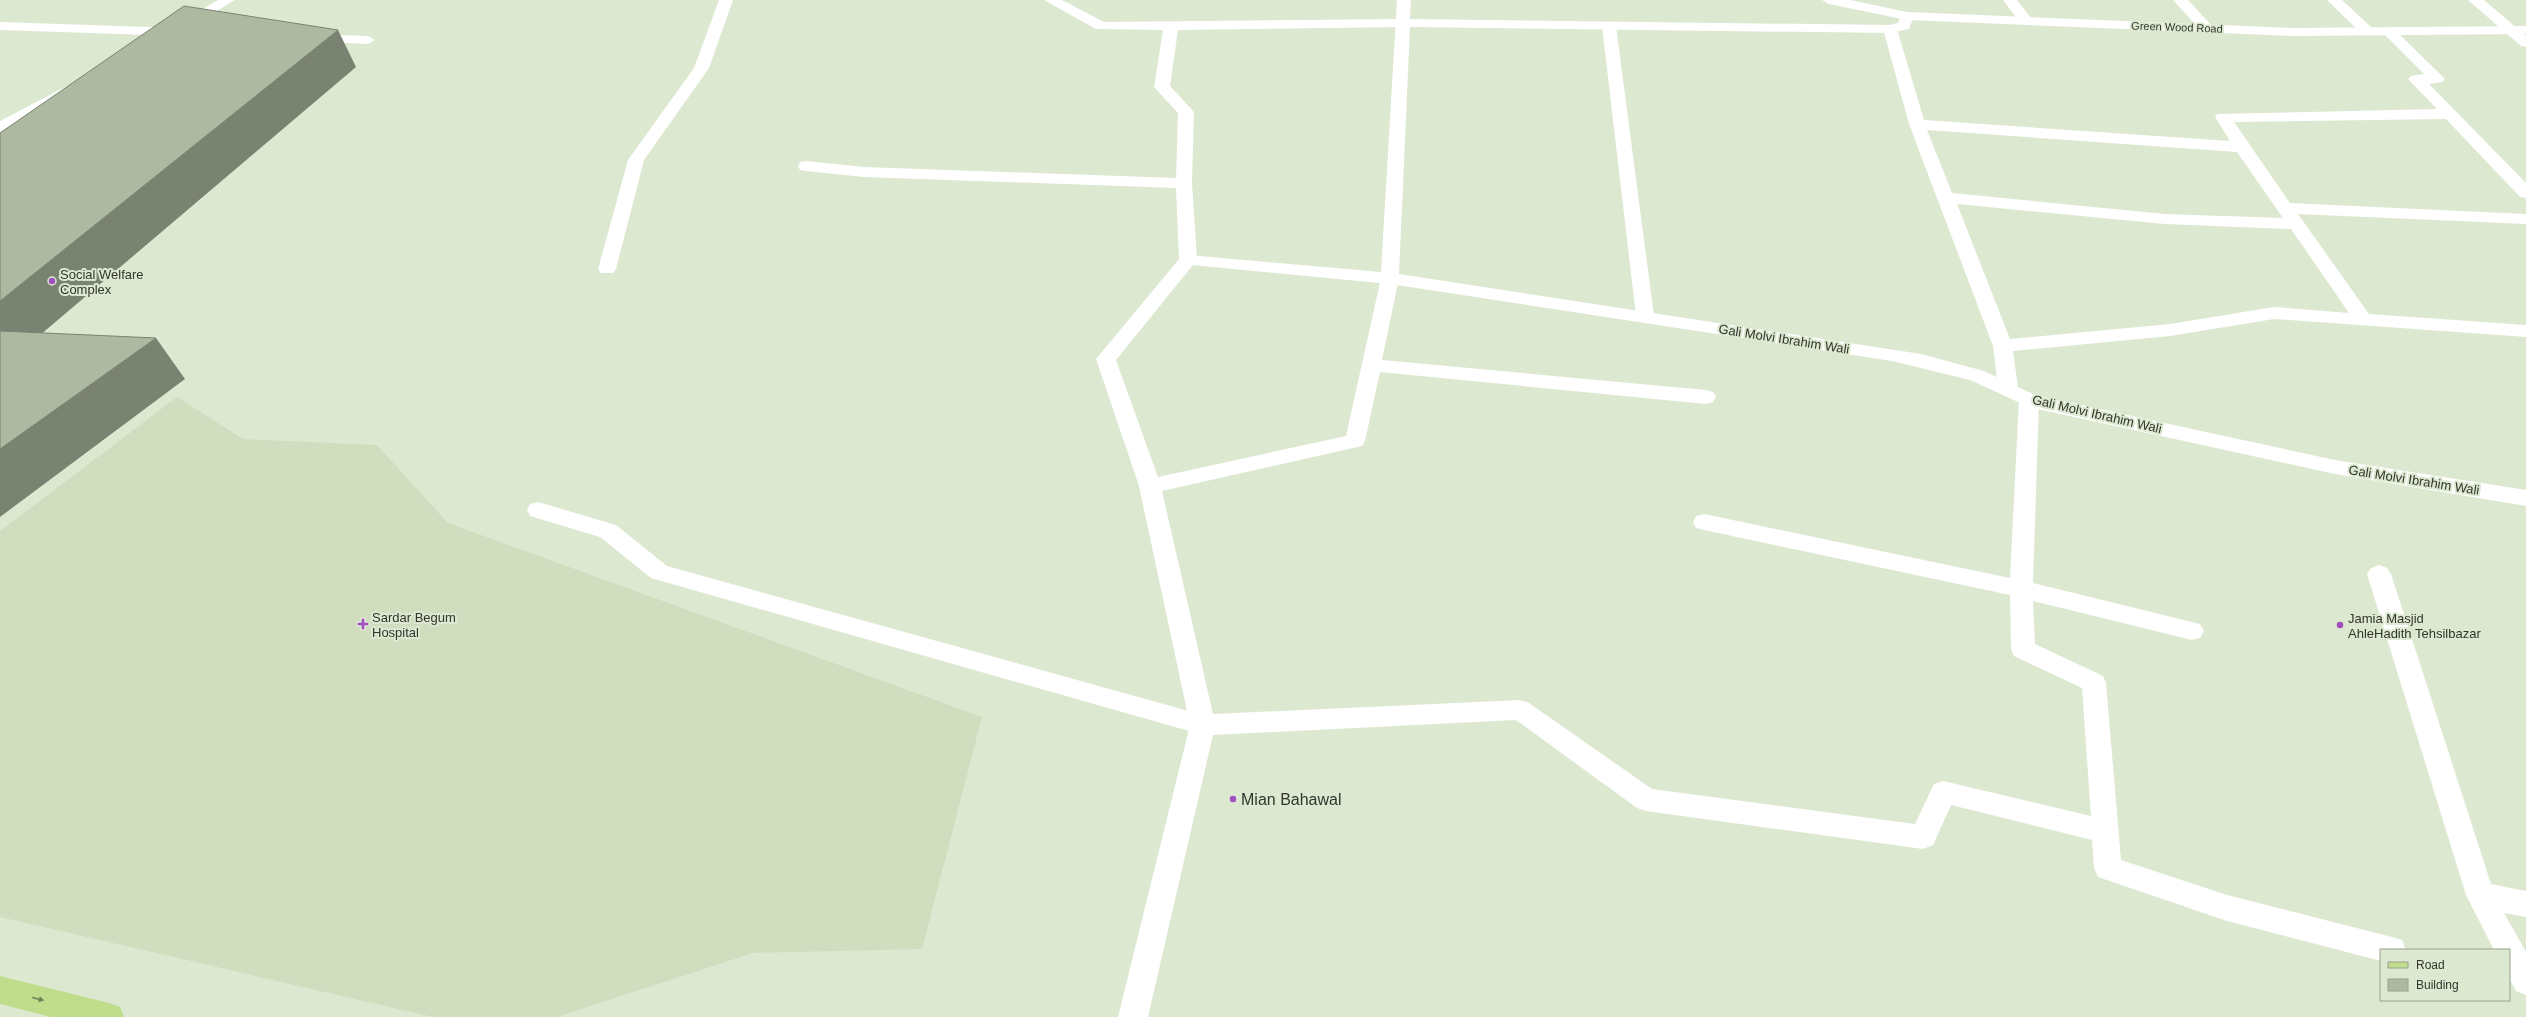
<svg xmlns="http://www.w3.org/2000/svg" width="2526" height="1017" font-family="Arial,sans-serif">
	<rect width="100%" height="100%" fill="#dde8d0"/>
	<path fill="#d0debf" d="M177 397 243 439 377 445 448 523 982 717 922 949 753 953 557 1017H433L0 917V531Z"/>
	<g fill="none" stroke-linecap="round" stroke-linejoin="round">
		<path fill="#fff" fill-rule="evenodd" d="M719 0H733L709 68 644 160 616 269 613 273H601L598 269 628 160 694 68Z
			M1044 0H1062L1104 22 1404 19 1411 23 1404 27 1178 30 1170 86 1194 112 1192 183 1197 260 1116 360 1158 477 1346 436 1381 278 1384 274H1396L1399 278 1382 360 1706 390 1713 392 1716 397 1713 402 1706 404 1380 372 1365 441 1362 446 1162 491 1213 714 1520 700 1529 703 1652 789 1915 824 1934 784 1943 781 2091 816 2082 688 2014 656 2011 649 2010 595 1704 530 1696 528 1693 522 1696 516 1704 514 2010 578 2019 400 2022 395 2029 393 2036 395 2039 400 2033 583 2192 622 2200 624 2204 631 2200 638 2192 640 2033 601 2035 644 2103 676 2106 683 2121 860 2227 895 2392 937 2402 940 2406 950H2381V961L2227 921 2098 877 2094 868 2092 840 1951 805 1933 845 1923 849 1646 811 1637 808 1516 720 1213 735 1148 1017H1118L1190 725 1139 486 1096 359 1179 259 1176 188 864 177 806 171 800 170 798 166 800 162 806 161 864 167 1176 178 1178 113 1154 87 1163 30 1096 29Z
			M2173 0H2188L2211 25 2213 28 2211 31H2201Z
			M2327 0H2342L2372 28 2374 31 2372 34H2362Z
			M2468 0H2484L2526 36V47L2521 46Z
			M1609 22 1616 26 1654 316 1652 320H1638L1636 316 1602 26Z
			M1890 25 1897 29 1924 120 2230 141 2215 117 2217 114 2437 109 2408 79 2411 76 2424 74 2381 31 2383 28H2393L2442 76 2445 79 2442 82 2429 84 2526 183V198L2520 197 2446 119 2234 122 2290 203 2526 214V224L2298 214 2369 314 2526 325V337L2274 319 2170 336 2013 351 2018 387 2015 392 2008 393 2001 392 1998 387 1993 346 1909 124 1883 29ZM1927 130 2237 152 2283 218 2165 214 1952 193ZM1957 204 2165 224 2291 229 2349 313 2274 307 2170 324 2010 339Z"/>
		<path fill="#fff" fill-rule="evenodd" d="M218 0H235L185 30 184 35 179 36 0 30V22L178 28 179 23Z
			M1397 0H1411L1410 19 1890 25 1898 23 1902 13 1907 12 1914 16 1909 29 1890 33 1410 27 1399 274 1921 354 1984 371 2035 395 2335 460 2526 490V506L2335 474 2029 407 1970 380 1892 361 1390 284 1182 264 1179 260 1182 256 1188 255 1381 272Z
			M2003 0H2017L2033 21 2031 24H2021Z
			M313 34 368 36 375 40 368 44 308 41 306 38 308 35Z
			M67 86 72 88 75 91 72 94 0 132V121Z
			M538 502 616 525 667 566 1203 715 1212 718 1216 725 1212 732 1203 735 651 578 600 537 530 516 527 510 530 504Z
			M2379 565 2387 568 2391 574 2491 884 2526 891V917L2504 913 2526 952V995L2516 991 2509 978V950H2494L2466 895 2367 574 2371 568Z"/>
		<path fill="#fff" fill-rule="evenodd" d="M1822 0H1850L1907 12 2293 28 2526 26V34L2293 36 1907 20 1829 4Z"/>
		<path fill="#bfdd8a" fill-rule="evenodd" d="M0 976 109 1003 120 1007 124 1017H51L0 1004Z"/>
	</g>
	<path fill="#7a8271" d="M338 30 356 67 0 369V301Z
		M156 338 185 379 0 517V449Z"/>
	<path fill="#aeb9a1" stroke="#7a8271" d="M184 6 338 30 0 301V133Z
		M0 331 156 338 0 449Z"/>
	<defs><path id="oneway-solid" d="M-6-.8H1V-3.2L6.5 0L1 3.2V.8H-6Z"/></defs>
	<use fill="#718156" href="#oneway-solid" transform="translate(38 999) rotate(14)"/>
	<g fill="#a04fbe" stroke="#dde8d0" stroke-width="1.5">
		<circle cx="52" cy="281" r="4"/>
		<path d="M361 618h4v4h4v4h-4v4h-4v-4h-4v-4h4z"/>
		<circle cx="2340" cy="625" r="4"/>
		<circle cx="1233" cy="799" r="4"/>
	</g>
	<g text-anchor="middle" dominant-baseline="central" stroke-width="4" stroke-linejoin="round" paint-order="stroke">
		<g font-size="11" fill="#31352c" stroke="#dde8d0">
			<text transform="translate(2177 27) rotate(2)">Green Wood Road</text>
		</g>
		<g font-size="13" fill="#31352c" stroke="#dde8d0" text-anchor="start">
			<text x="60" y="274">Social Welfare<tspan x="60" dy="15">Complex</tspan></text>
			<text x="372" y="617">Sardar Begum<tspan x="372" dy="15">Hospital</tspan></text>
			<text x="2348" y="618">Jamia Masjid<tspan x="2348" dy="15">AhleHadith Tehsilbazar</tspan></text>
		</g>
		<g font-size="13" fill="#31352c" stroke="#dde8d0">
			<text transform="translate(1784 339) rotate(9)">Gali Molvi Ibrahim Wali</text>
			<text transform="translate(2097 414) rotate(13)">Gali Molvi Ibrahim Wali</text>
			<text transform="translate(2414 480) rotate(9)">Gali Molvi Ibrahim Wali</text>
		</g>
		<g font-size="16" fill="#31352c" stroke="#dde8d0" text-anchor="start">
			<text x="1241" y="799">Mian Bahawal</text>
		</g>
	</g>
	<rect x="2380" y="949" width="130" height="52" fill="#dde8d0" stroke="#98a08e"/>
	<rect x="2388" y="962" width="20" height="6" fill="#bfdd8a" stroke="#98a08e"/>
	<text x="2416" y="969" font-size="12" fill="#31352c">Road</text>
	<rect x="2388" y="979" width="20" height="12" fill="#aeb9a1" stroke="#98a08e"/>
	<text x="2416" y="989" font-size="12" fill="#31352c">Building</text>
</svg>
